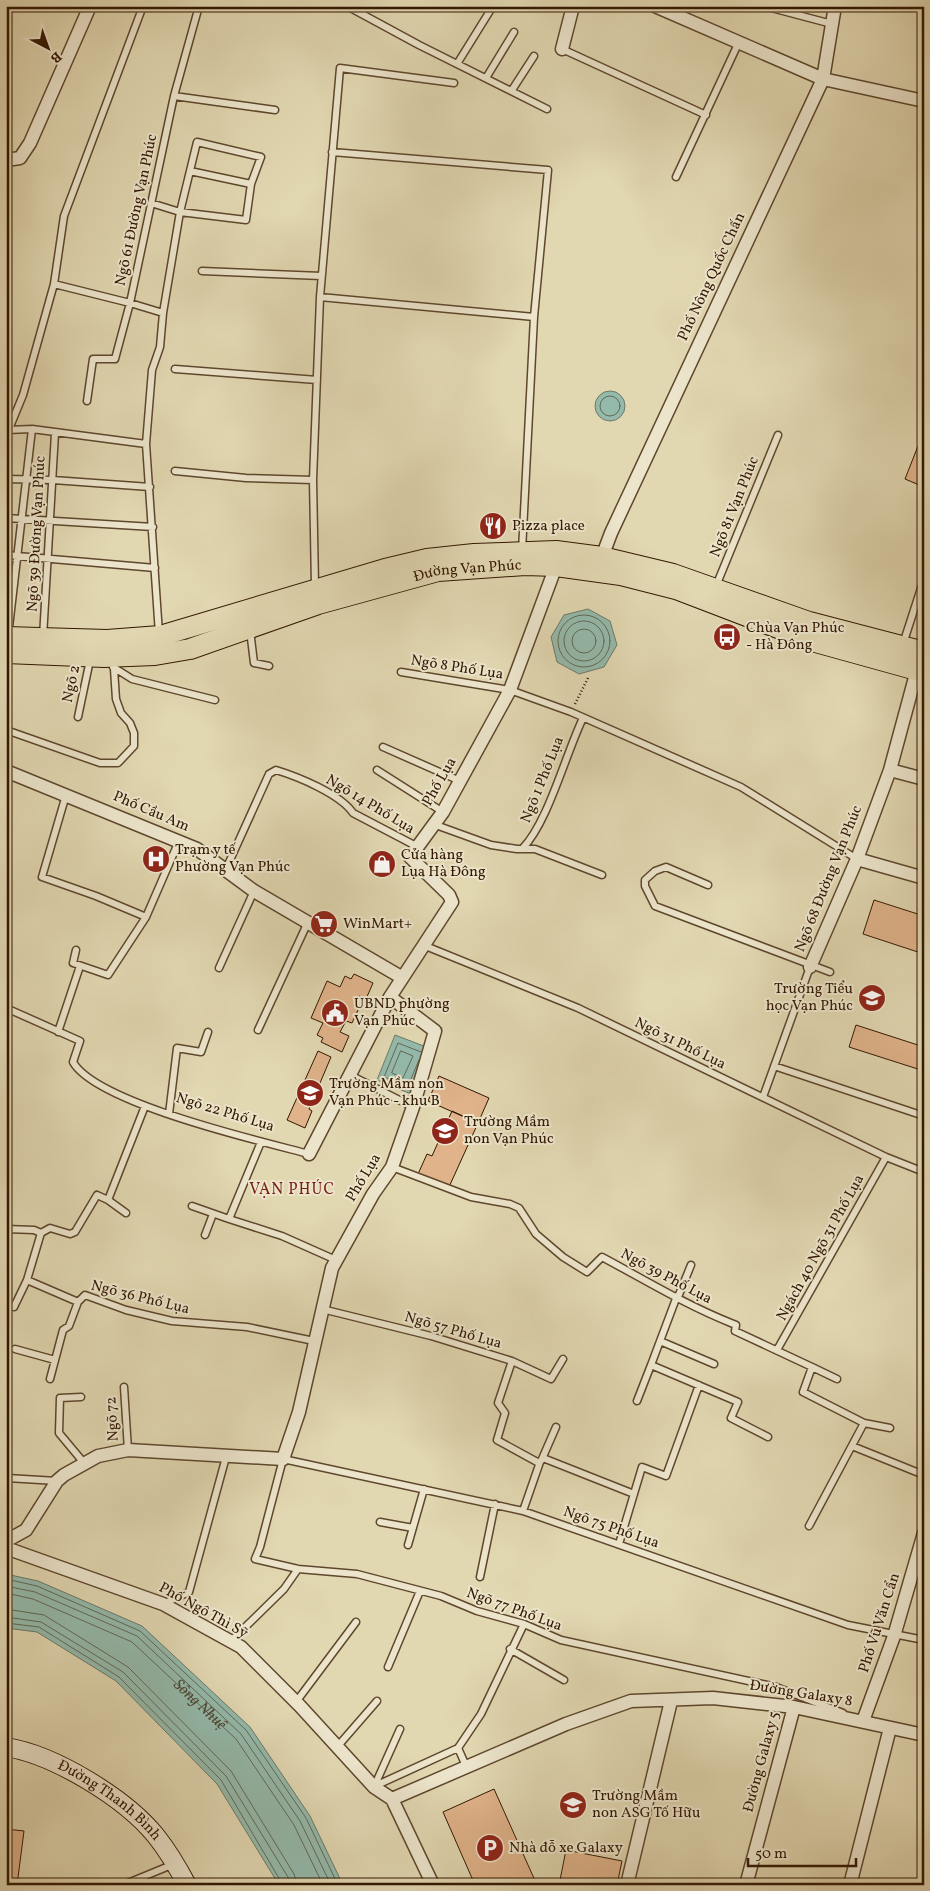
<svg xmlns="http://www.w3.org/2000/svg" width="930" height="1891" font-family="Vollkorn,serif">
	<rect width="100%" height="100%" fill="#e1d7b1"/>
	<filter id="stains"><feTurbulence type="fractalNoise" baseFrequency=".004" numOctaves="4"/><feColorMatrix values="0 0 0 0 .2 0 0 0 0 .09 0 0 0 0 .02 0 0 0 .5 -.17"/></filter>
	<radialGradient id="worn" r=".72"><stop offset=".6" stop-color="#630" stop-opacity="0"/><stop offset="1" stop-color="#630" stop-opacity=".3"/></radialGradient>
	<path fill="#94baac" stroke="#6d7968" d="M595 406a15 15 0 1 1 30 0a15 15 0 1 1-30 0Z
		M588 609 610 621 617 645 604 667 579 674 557 662 551 637 564 615Z
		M395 1035 429 1048 411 1094 377 1080Z
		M6 1574 38 1581 142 1626 250 1727 310 1816 343 1885H279L217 1784 116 1681 37 1632 6 1628Z"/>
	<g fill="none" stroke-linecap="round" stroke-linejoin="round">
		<g stroke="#636856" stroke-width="1">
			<circle cx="610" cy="406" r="10"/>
			<circle cx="584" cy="641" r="26"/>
			<circle cx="584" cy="641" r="20"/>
			<circle cx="584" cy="641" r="12"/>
			<path d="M401 1051 413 1056 403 1078 392 1073Z"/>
			<path d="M419 1060 408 1086 384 1077 398 1043 421 1052"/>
			<path d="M6 1579 37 1586 140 1631 246 1730 306 1818 338 1885"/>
			<path d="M6 1586 35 1592 137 1636 241 1734 300 1821 331 1885"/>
			<path id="s1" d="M6 1593 33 1599 132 1642 236 1739 294 1825 323 1885"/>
			<path d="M6 1609 44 1615 128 1667 231 1771 294 1874 297 1885"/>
			<path d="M6 1617 41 1622 123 1672 226 1776 288 1877 289 1885"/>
			<path d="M6 1623 39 1627 119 1677 221 1780 283 1885"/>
		</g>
	</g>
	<path fill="#e0b38a" stroke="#321701" d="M918 446 924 448V487L905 479Z
		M874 900 924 916V954L863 934Z
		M354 974 373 983 366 999 359 996 354 1006 359 1008 352 1023 346 1021 340 1032 349 1036 342 1052 321 1042 323 1038 317 1035 323 1023 311 1018 327 981 340 987 345 976 351 979Z
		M856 1025 924 1047V1071L849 1047Z
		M318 1051 331 1057 309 1109 312 1111 305 1128 287 1120Z
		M439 1076 489 1098 478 1123 428 1101Z
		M452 1111 478 1123 449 1187 418 1174 427 1154 432 1156Z
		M494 1789 537 1885H475L443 1812Z
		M6 1829 24 1831 17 1885H6Z
		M566 1850 622 1861 617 1885H559Z"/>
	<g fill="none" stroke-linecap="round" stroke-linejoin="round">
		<g stroke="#5e472d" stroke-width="9">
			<path id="lane" d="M347 6 419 45 547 109
				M764 6 832 24
				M562 49 706 115
				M457 64 493 6
				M486 78 514 32
				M512 90 534 56
				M174 96 275 110
				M190 171 251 184
				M676 177 738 44
				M151 203 180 212 246 220 251 184 261 157 197 142 180 212 163 313
				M202 271 321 276
				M54 284 130 303 115 359H93L87 401
				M320 297 534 317 548 170 332 152
				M175 369 317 380
				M9 429 23 395 54 284 64 216 143 6
				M7 430 32 429 146 444
				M175 471 246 478 313 480
				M6 479 53 480 150 487
				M6 518 153 527
				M522 551 534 317
				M6 555 155 568
				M315 586 313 480 320 297 340 68 454 83
				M716 586 778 435
				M250 630 254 663 269 666
				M159 634 146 444 152 370 160 347 163 313 130 303 174 96 199 6
				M8 636 32 429
				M43 637 55 433
				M903 644 924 579
				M113 667 132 679 215 700
				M401 672 510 690 571 712 741 787 857 859
				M78 717 90 660
				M6 730 100 763H118L134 746V733L130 723 121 713 116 699 114 669
				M383 747 460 781
				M377 770 443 812
				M66 795 42 877 96 896 146 917
				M433 824 491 845 517 849H535L602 875
				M522 849C548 823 566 753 583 718
				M226 869 269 774 276 770C299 777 340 794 353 813L416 846
				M708 885 666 867 655 871 645 880V886L655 906 830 972
				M423 945 578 1008 886 1157 924 1172
				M76 950 73 963 108 975 146 917 179 841
				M219 968 254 891
				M6 1008 80 1041 73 1062C96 1103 260 1141 309 1154
				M258 1030 308 922
				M58 1032 80 966
				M774 1066 924 1116
				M350 1075 413 1107
				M763 1097 810 967
				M169 1114 177 1048 201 1052 208 1032
				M261 1142 229 1219 282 1236 336 1260
				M392 1167 471 1197 510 1204 519 1208 536 1234 563 1257 587 1272 602 1257C645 1280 686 1305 731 1323L736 1325 735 1331 812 1367 803 1392 864 1423
				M108 1200 126 1213
				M192 1206 229 1219
				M6 1229 34 1230 41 1233
				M41 1233 50 1228 70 1234 75 1232 97 1195 108 1200 145 1106
				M205 1235 213 1214
				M27 1280 78 1302 85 1295 126 1310 172 1321 247 1327 314 1341
				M677 1296 651 1365 738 1402 731 1418 768 1437
				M678 1297 691 1265
				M14 1307 27 1280 41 1233
				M322 1309 431 1336 512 1361 551 1379 563 1359
				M660 1341 714 1364
				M15 1349 55 1360
				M777 1350 886 1157
				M512 1361 498 1403 505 1413 497 1440 539 1463
				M812 1367 837 1379
				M50 1379 63 1330 69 1326 78 1302
				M124 1387 128 1450
				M81 1397 60 1398 59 1433 84 1463
				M637 1401 651 1365
				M852 1446 924 1475
				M542 1459 556 1427
				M7 1478 57 1481
				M523 1511 540 1462 543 1458 634 1494
				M380 1522 413 1528
				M809 1526 864 1423 890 1428
				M619 1544 642 1467 666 1476 699 1385
				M408 1545 424 1489
				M480 1577 495 1504
				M163 1604 189 1592 226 1457
				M231 1641 284 1589 298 1569
				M510 1649 564 1680
				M388 1667 420 1591
				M296 1702 356 1622
				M843 1713 776 1687 561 1640 524 1624 477 1611 441 1596 357 1574 298 1569 255 1559 260 1547 283 1459 523 1511 848 1625 924 1640
				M337 1747 377 1701
				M458 1748 466 1766
				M375 1786 458 1748 481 1714 524 1624
				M374 1787 400 1729
				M123 1885 174 1864"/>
		</g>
		<g stroke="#5e472d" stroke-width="15">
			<path id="street" d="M655 6 823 79 924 101
				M562 49 573 6
				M6 160 20 158 30 143 90 6
				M602 557 611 533 823 79 835 6
				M890 770 924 779
				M6 771 197 849 254 891 401 977
				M857 859 924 878
				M810 967 857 859 890 770 917 670
				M309 1154 390 997
				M6 1541 26 1530 57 1481 64 1475 98 1456 128 1450 283 1459 299 1412 332 1268 373 1194 392 1167 413 1107 435 1031 390 997 452 902 449 895 410 857 443 812 510 690 556 566
				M6 1548 163 1604 241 1647 300 1706 374 1787 392 1799
				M863 1721 894 1636 924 1533
				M392 1799 566 1724 631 1701 713 1698 794 1707 924 1735
				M392 1799 433 1885
				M627 1885 671 1701
				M746 1885 794 1707
				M850 1885 890 1728"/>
		</g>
		<g stroke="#321701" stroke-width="20">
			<g id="secondary">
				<path id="s2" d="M6 1747C55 1755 125 1798 156 1836 168 1851 178 1868 187 1885"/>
			</g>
		</g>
		<g stroke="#321701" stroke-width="22">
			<g id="primary">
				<path d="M6 637 107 640 160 636 385 569 427 559 474 554 556 551 602 557 673 574 809 622 924 652"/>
				<path id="s3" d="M6 653 104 657 155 655 190 649 318 604 438 571 525 565 556 566 621 575 676 589 812 641 924 672"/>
			</g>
		</g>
		<path stroke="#321701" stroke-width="2.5" stroke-dasharray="1 2.5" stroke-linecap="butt" d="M575 704 588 678"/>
		<use href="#lane" stroke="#ece5cc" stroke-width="6"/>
		<use href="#street" stroke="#ece5cc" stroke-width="12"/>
		<use href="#secondary" stroke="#ece5cc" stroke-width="18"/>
		<use href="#primary" stroke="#e1d7b1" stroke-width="20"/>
	</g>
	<defs>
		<g id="restaurant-disc" transform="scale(1.4375)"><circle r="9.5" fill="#8f2418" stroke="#ece5cc"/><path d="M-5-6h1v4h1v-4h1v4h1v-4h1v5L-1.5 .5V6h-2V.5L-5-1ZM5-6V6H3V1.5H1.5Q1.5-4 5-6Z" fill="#fff"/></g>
		<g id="bus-disc" transform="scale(1.4375)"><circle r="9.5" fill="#8f2418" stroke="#ece5cc"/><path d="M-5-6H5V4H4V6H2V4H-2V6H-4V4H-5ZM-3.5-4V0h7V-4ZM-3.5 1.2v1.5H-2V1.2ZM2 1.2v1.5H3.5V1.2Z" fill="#fff"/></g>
		<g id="hospital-disc" transform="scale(1.4375)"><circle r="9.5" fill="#8f2418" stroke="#ece5cc"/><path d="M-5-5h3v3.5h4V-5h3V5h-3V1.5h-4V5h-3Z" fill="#fff"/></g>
		<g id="shop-disc" transform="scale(1.4375)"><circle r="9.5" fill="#8f2418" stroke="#ece5cc"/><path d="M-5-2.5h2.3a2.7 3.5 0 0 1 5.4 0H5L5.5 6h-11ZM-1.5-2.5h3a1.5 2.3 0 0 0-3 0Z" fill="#fff"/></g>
		<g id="supermarket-disc" transform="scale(1.4375)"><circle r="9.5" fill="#8f2418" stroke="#ece5cc"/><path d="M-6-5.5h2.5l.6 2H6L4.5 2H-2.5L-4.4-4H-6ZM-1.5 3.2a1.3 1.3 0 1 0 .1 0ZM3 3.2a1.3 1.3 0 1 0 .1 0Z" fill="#fff"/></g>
		<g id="school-disc" transform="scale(1.4375)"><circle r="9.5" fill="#8f2418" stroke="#ece5cc"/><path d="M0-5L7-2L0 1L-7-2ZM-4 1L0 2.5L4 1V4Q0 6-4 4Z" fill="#fff"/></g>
		<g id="civic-disc" transform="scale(1.4375)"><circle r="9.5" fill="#8f2418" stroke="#ece5cc"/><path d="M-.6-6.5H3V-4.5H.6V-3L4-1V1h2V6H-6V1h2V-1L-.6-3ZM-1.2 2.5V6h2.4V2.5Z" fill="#fff"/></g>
		<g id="parking-disc" transform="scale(1.4375)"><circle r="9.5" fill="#8f2418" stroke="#ece5cc"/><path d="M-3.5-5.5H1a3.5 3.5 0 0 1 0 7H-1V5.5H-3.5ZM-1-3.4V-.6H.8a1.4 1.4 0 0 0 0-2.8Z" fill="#fff"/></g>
	</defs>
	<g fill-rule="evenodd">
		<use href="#restaurant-disc" x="493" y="526"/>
		<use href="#bus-disc" x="727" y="637"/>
		<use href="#hospital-disc" x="156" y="859"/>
		<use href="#shop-disc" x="382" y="864"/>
		<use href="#supermarket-disc" x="324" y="924"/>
		<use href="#school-disc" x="872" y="998"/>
		<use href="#civic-disc" x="335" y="1013"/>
		<use href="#school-disc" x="310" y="1093"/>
		<use href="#school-disc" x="445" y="1131"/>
		<use href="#school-disc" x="573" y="1805"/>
		<use href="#parking-disc" x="490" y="1848"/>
	</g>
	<g text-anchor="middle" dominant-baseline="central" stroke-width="4" stroke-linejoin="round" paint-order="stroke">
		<g font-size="15" fill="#321701" stroke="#ece5cc">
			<text transform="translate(137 210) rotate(-78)">Ngõ 61 Đường Vạn Phúc</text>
			<text transform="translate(712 277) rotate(-65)">Phố Nông Quốc Chấn</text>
			<text transform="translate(735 507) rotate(-68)">Ngõ 81 Vạn Phúc</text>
			<text transform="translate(37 534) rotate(-87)">Ngõ 39 Đường Vạn Phúc</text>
			<text stroke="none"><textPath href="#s3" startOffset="474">Đường Vạn Phúc</textPath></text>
			<text transform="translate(457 668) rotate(9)">Ngõ 8 Phố Lụa</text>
			<text transform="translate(72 684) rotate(-78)">Ngõ 2</text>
			<text transform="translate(543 780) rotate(-68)">Ngõ 1 Phố Lụa</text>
			<text transform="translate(440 782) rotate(-60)">Phố Lụa</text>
			<text transform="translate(370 805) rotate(31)">Ngõ 14 Phố Lụa</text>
			<text transform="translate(151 812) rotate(23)">Phố Cầu Am</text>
			<text transform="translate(829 879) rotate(-68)">Ngõ 68 Đường Vạn Phúc</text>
			<text transform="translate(680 1044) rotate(26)">Ngõ 31 Phố Lụa</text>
			<text transform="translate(225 1113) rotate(17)">Ngõ 22 Phố Lụa</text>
			<text transform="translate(364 1178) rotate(-59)">Phố Lụa</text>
			<text transform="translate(821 1248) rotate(-61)">Ngách 40 Ngõ 31 Phố Lụa</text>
			<text transform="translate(666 1277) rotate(28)">Ngõ 39 Phố Lụa</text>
			<text transform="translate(140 1298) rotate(14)">Ngõ 36 Phố Lụa</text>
			<text transform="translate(453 1331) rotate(16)">Ngõ 57 Phố Lụa</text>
			<text transform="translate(113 1419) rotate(-93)">Ngõ 72</text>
			<text transform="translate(611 1528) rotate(19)">Ngõ 75 Phố Lụa</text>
			<text transform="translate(514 1610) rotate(20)">Ngõ 77 Phố Lụa</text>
			<text transform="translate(203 1611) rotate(29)">Phố Ngô Thì Sỹ</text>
			<text transform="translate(880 1623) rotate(-72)">Phố Vũ Văn Cẩn</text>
			<text transform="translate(801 1694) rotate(9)">Đường Galaxy 8</text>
			<text transform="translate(762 1762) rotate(-75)">Đường Galaxy 5</text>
			<text stroke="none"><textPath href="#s2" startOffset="118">Đường Thanh Bình</textPath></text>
		</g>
		<g font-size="15" fill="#321701" stroke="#ece5cc" text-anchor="start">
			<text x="512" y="526">Pizza place</text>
			<text x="746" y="628">Chùa Vạn Phúc<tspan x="746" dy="17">- Hà Đông</tspan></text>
			<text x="175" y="850">Trạm y tế<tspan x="175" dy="17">Phường Vạn Phúc</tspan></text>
			<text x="401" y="855">Cửa hàng<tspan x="401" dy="17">Lụa Hà Đông</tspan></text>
			<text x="343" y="924">WinMart+</text>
			<text x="853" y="989" text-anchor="end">Trường Tiểu<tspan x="853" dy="17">học Vạn Phúc</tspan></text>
			<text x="354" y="1004">UBND phường<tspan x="354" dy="17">Vạn Phúc</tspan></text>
			<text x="329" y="1084">Trường Mầm non<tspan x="329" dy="17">Vạn Phúc - khu B</tspan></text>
			<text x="464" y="1122">Trường Mầm<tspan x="464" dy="17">non Vạn Phúc</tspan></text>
			<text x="592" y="1796">Trường Mầm<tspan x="592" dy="17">non ASG Tố Hữu</tspan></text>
			<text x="509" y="1848">Nhà đỗ xe Galaxy</text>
		</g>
		<g font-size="16" letter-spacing="1" fill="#7a1f14" stroke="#ece5cc">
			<text x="292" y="1190">VẠN PHÚC</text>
		</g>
		<g font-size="16" font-style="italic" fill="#4f4834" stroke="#ece5cc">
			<text stroke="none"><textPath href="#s1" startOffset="228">Sông Nhuệ</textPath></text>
		</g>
	</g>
	<rect width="930" height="1891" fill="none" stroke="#e1d7b1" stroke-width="25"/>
	<rect x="8" y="8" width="915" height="1876" fill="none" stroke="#321701" stroke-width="2.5"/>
	<rect x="12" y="12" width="905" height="1866" fill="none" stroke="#321701"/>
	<g transform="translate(48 48) rotate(139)" stroke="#ece5cc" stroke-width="4" paint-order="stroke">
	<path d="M0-4L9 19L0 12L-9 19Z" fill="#321701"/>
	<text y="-8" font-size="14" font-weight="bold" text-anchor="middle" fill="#321701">B</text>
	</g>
	<path d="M748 1858v8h108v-8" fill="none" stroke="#321701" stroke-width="2.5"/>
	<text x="755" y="1858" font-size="15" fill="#321701" stroke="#ece5cc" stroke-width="4" paint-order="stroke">50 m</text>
	<rect width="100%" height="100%" filter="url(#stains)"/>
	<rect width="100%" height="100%" fill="url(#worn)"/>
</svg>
